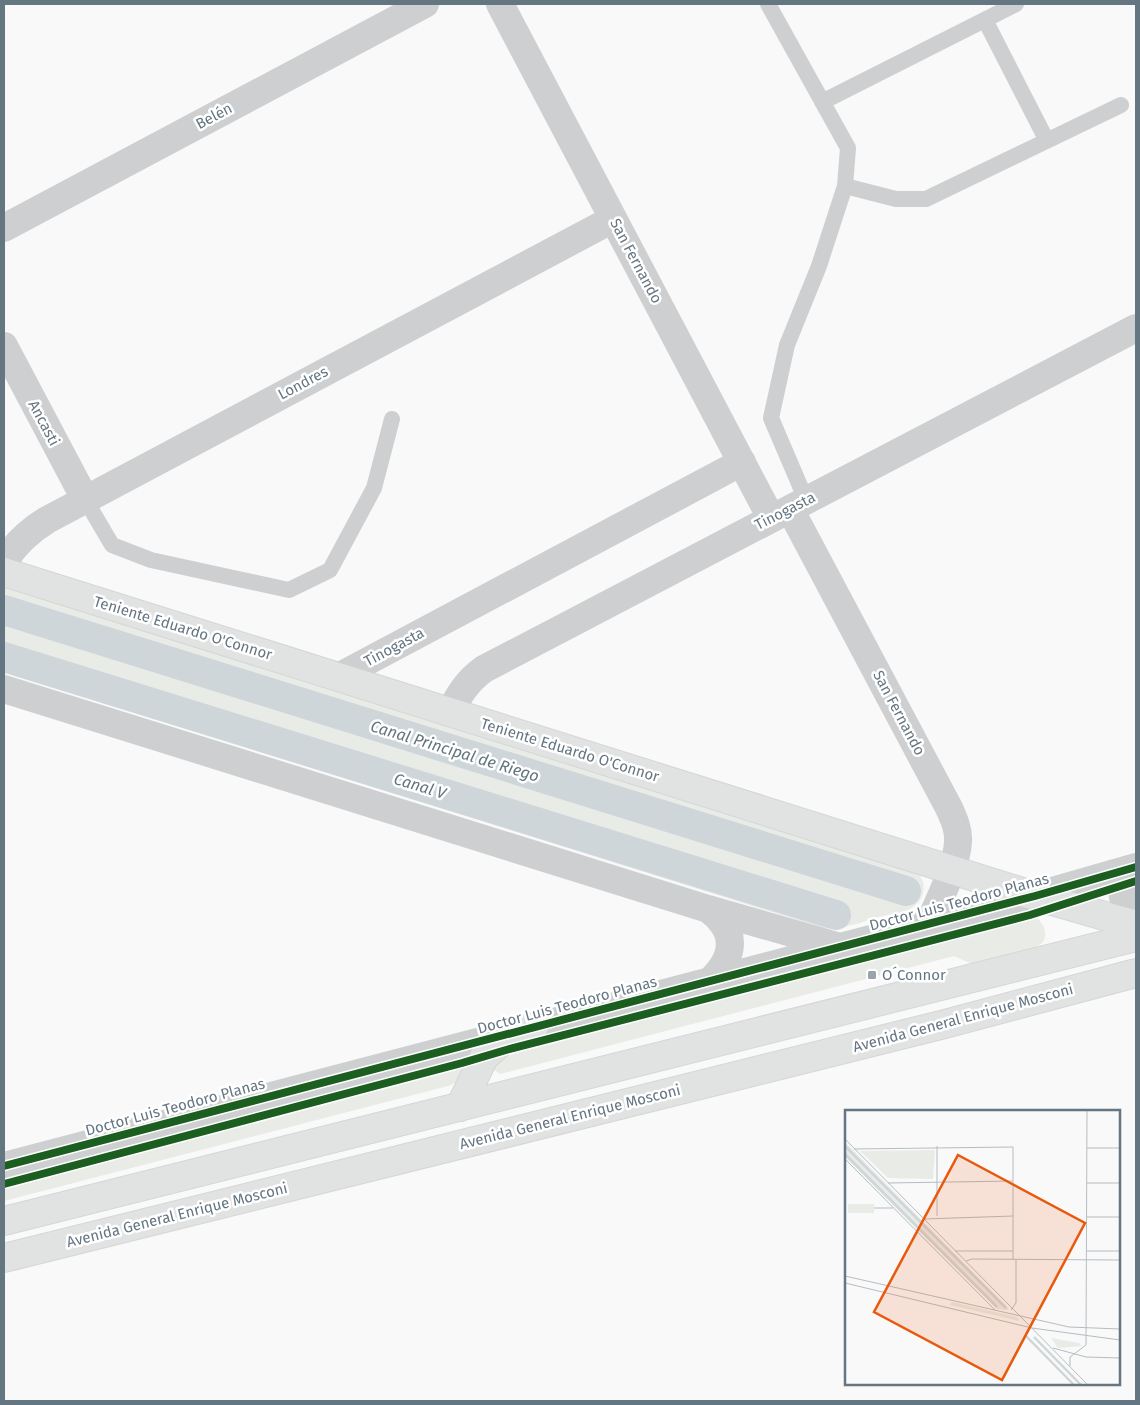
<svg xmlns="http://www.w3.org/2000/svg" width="1140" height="1405" font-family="'Fira Sans',sans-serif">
	<rect width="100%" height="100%" fill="#f9f9f9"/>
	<path fill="#e8ebe6" d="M4 586 908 868C911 870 915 871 918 874 928 884 924 900 913 907 905 913 893 914 883 916 867 920 851 927 834 928 829 929 824 928 819 927L4 671Z
		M1014 914C1024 914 1037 914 1042 924 1045 929 1047 936 1043 942 1036 951 985 961 972 964L954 956 500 1074 497 1072 493 1069 494 1063 514 1046Z
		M457 1061H459L462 1063C463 1075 459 1082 448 1086L4 1201V1178Z"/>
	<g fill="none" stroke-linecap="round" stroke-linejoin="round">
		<path stroke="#ced6d9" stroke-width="30" d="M4 610 906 891
			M4 657 836 915"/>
		<g stroke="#d5d6d7" stroke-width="30">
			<path id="primary" d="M4 572 1035 896 1136 925"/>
		</g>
		<g stroke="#d5d6d6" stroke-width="30">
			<path id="trunk" d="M460 1107 484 1057 501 1042 534 1027
				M4 1221 1136 937
				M4 1258 941 1025 1136 973"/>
		</g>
		<path stroke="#cecfd0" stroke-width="16" d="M768 4 848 148 845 186 819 266 787 345 771 418 806 500
			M985 20 1047 141
			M822 102 1016 4
			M845 186 896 199H926L1121 105
			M85 499 112 545 151 560 289 590 330 570 374 488 392 419"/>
		<path stroke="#cecfd0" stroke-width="28" d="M500 4 771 518
			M4 228 425 4
			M4 346 85 499
			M790 509 949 808C954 819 959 830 958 842 957 865 938 902 929 924
			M4 562C15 544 29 531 47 520L613 219
			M338 677 742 462
			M450 712C459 695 467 681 484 669L1136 328"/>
		<path stroke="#cecfd0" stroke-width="28" d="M4 689 708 909 840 947
			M1136 872C1116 885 1120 902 1136 916
			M708 909C712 912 717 916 720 920 739 941 728 964 710 981
			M4 1166 1035 896 1136 867"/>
		<use href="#primary" stroke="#e1e2e2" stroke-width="28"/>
		<use href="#trunk" stroke="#e1e2e2" stroke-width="28"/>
		<g stroke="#fff" stroke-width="11">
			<path id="cycleway" d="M4 1166 1035 896 1136 867
				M4 1184 462 1063 506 1050 1030 915 1136 881"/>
		</g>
		<use href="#cycleway" stroke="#1b5e20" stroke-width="8"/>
	</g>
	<rect fill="#99a4ac" stroke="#fff" stroke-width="2" x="867" y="970" width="10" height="10" rx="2.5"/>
	<g text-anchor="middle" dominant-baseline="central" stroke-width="5" stroke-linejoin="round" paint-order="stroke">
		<g font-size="15" fill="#657683" stroke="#fff">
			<text transform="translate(214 116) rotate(-28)">Belén</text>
			<text transform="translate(636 261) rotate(62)">San Fernando</text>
			<text transform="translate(303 383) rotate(-28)">Londres</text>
			<text transform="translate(44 423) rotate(62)">Ancasti</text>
			<text transform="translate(785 511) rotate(-27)">Tinogasta</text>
			<text transform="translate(183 628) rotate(17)">Teniente Eduardo O'Connor</text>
			<text transform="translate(394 647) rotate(-28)">Tinogasta</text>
			<text transform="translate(899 713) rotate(62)">San Fernando</text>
			<text transform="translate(570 750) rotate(17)">Teniente Eduardo O'Connor</text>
			<text transform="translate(959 902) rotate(-15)">Doctor Luis Teodoro Planas</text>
			<text transform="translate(567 1005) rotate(-15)">Doctor Luis Teodoro Planas</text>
			<text transform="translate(963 1018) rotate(-15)">Avenida General Enrique Mosconi</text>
			<text transform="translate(175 1107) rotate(-15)">Doctor Luis Teodoro Planas</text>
			<text transform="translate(570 1117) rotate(-14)">Avenida General Enrique Mosconi</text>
			<text transform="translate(177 1215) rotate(-14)">Avenida General Enrique Mosconi</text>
		</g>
		<g font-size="15" fill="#657683" stroke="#fff" text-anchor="start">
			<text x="882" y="975">O´Connor</text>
		</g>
		<g font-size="16" font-style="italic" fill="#60757c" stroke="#fff">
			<text transform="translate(455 751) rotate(17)">Canal Principal de Riego</text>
			<text transform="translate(420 786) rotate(17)">Canal V</text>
		</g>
	</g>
	<g transform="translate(845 1110)">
		<rect width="275" height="275" fill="#f9f9f9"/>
		<path d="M0 32 163 198V200L152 199 0 47ZM90 40 88 69 43 68 15 41ZM3 94H29V103H3ZM107 192 172 207 174 211 105 195ZM206 228 234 233 237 236 213 238Z" fill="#e8ebe6"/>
		<path fill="none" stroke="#ced6d9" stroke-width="2.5" d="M0 36 161 198M0 44 152 197M181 226 229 275M189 227 236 275"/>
		<path fill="none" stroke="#b5bdc3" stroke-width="1" d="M0 29 243 275M242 38H275M9 39 168 37V149M0 49 150 200M43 73 168 71M242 73H275M29 98H48M92 106V36M242 107H275M79 109 168 106M110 141H168M242 141H275M121 151 127 149 275 150M0 166 224 217 275 219M0 173 187 218 275 230M166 200 171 193V149M208 238 241 247 275 248M225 256V247L241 235 242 0"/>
		<path fill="#e8590c" fill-opacity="0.15" stroke="#e8590c" stroke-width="2.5" d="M113 45 240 113 157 270 29 202Z"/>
		<rect width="275" height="275" fill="none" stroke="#657683" stroke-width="2.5"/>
	</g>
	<rect width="1140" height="1405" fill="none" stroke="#657683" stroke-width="10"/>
</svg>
